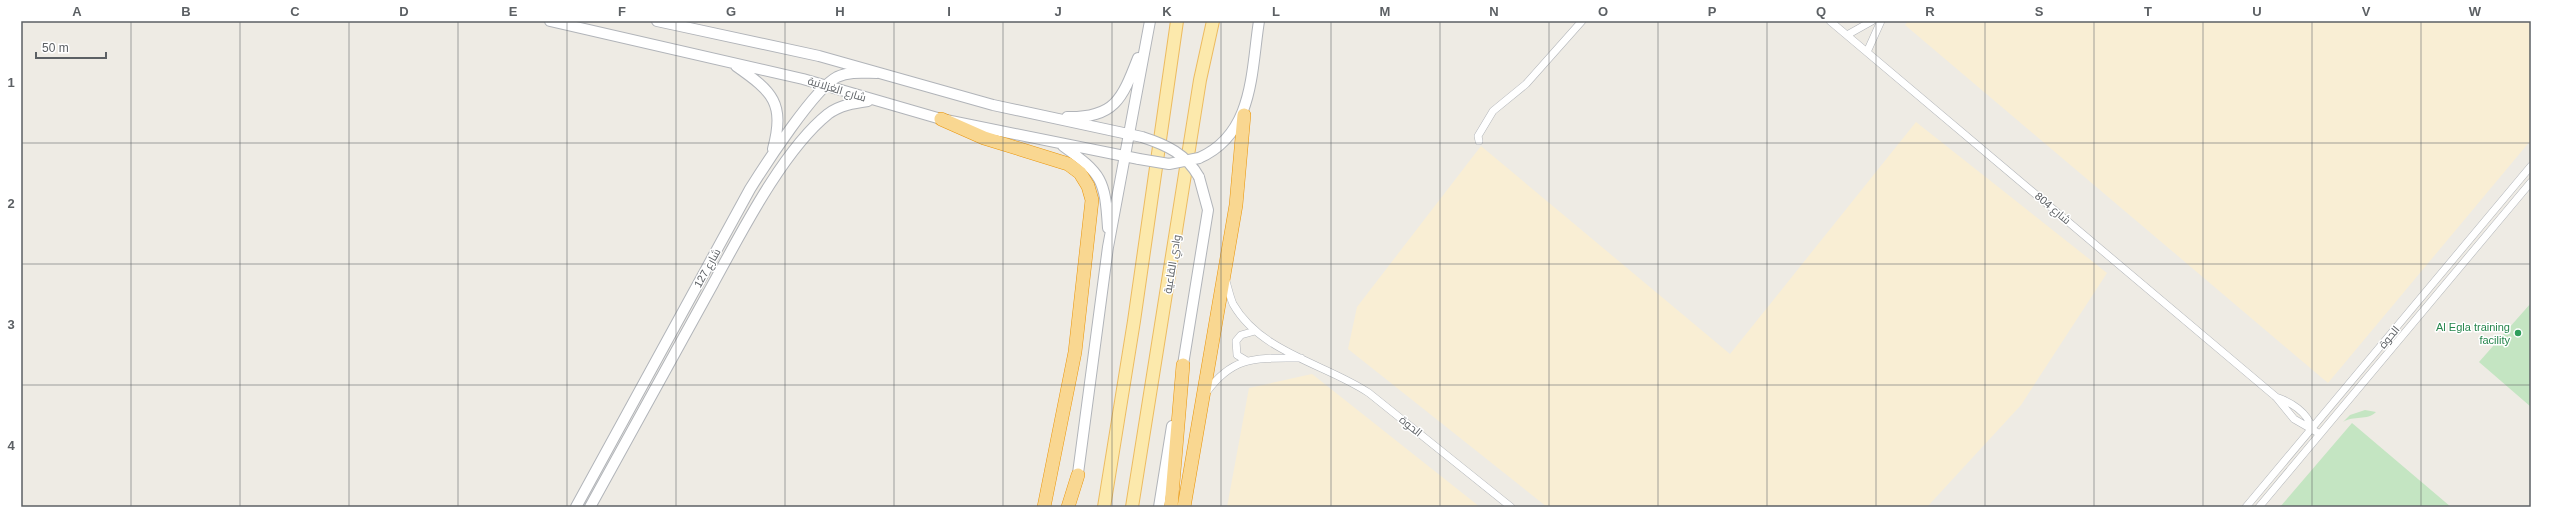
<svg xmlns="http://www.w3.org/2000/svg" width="2552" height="528" font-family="Arial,Cairo,sans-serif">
	<rect width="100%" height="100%" fill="#eeebe4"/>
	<path fill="#c4e5c2" d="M2531 303V407L2479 362Z
		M2365 410 2376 412C2367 421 2354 415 2343 422L2350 415Z
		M2352 423 2451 507H2280Z"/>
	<path fill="#f9eed4" d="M1908 21H2531V140L2328 383 1905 25Z
		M1916 122 2107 273 2021 405 1927 507H1547L1348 349 1357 307 1481 146 1730 354Z
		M1312 374 1480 507H1227L1249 388Z"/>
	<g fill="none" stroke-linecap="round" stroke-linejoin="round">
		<g stroke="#b2b5b9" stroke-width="8">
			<path id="street" d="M1830 21 2276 397 2294 419 2320 434
				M1847 35 1872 21
				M1867 52 1881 21
				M1479 141 1478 136 1493 111 1526 84 1582 21
				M1226 281C1228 288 1230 297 1233 304 1261 353 1326 364 1369 393L1511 507
				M1247 361 1237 355 1236 341 1241 335 1255 331
				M1206 393C1233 355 1257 358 1301 358
				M2276 397C2291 402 2307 412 2312 428
				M2246 507 2531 166
				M2259 507 2531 182"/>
		</g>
		<g stroke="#b1b4b9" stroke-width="12">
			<path id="secondary" d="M550 21 803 79 941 119 1139 159
				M657 21 819 56 993 105 1142 137
				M736 66C773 92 785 103 773 149
				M1067 117C1115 118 1122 99 1138 58
				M1063 146C1102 174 1105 179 1108 228
				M1199 158C1254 134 1251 72 1259 21
				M1182 371 1208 210 1199 177
				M1077 481 1108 247 1150 21
				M576 507 750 189C765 165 815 88 837 77 850 71 864 73 877 73
				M590 507C631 433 672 358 713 284 741 233 783 150 828 114 840 105 854 103 868 101
				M1159 507 1172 426"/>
		</g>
		<g stroke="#ecbb60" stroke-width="14">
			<path id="primary" d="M1104 507 1134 321 1177 21
				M1132 507 1200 80 1213 21"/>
		</g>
		<g stroke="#e99409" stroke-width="14">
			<path id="highway" d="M941 119 984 138 1068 164 1080 173 1088 186 1092 200 1075 352 1044 507
				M1068 507 1078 475
				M1171 507 1183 365
				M1184 507 1236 205 1244 115"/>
		</g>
		<use href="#street" stroke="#fff" stroke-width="7"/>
		<use href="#secondary" stroke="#fff" stroke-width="10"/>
		<use href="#primary" stroke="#fce9ac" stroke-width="12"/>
		<use href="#highway" stroke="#f9d791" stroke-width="13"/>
		<g stroke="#b1b4b9" stroke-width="12" stroke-linecap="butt">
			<path id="secondary-bridge" d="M1142 137C1167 145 1186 154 1199 177
				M1139 159 1169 164 1199 158"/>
		</g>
		<use href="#secondary-bridge" stroke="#fff" stroke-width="10"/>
	</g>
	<path fill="none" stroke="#5c6064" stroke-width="1" stroke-opacity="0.55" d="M131 21V507M240 21V507M349 21V507M458 21V507M567 21V507M676 21V507M785 21V507M894 21V507M1003 21V507M1112 21V507M1221 21V507M1331 21V507M1440 21V507M1549 21V507M1658 21V507M1767 21V507M1876 21V507M1985 21V507M2094 21V507M2203 21V507M2312 21V507M2421 21V507M21 143H2531M21 264H2531M21 385H2531"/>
	<circle fill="#2e9e5b" stroke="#fff" stroke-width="1.5" cx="2518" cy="333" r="4"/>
	<g text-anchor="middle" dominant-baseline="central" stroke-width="3" stroke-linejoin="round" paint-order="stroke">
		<g font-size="11" fill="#5c6064" stroke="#fff">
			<text transform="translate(837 89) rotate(17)">شارع الغزلانية</text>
			<text transform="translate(2053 208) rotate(40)">شارع 804</text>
			<text transform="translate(1172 264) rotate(-81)">وادي القاعية</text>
			<text transform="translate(707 268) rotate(-61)">شارع 127</text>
			<text transform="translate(2389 337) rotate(-50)">الحوة</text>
			<text transform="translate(1411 426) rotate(39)">الحوة</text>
		</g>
		<g font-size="11" fill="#27864d" stroke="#fff" text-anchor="end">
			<text x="2510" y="327">Al Egla training<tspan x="2510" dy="13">facility</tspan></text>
		</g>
	</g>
	<rect width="2552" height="528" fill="none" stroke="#ffffff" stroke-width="44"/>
	<path d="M36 52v6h70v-6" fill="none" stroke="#5c6064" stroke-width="2"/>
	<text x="42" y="52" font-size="12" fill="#5c6064" stroke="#ffffff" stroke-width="3" paint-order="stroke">50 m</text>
	<rect x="22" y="22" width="2508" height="484" fill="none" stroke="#5c6064" stroke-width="1.5"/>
	<g font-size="13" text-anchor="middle" font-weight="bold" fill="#5c6064">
		<text x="77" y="16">A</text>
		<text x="186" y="16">B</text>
		<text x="295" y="16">C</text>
		<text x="404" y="16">D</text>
		<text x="513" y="16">E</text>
		<text x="622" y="16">F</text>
		<text x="731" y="16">G</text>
		<text x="840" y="16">H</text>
		<text x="949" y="16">I</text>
		<text x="1058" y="16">J</text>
		<text x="1167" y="16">K</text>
		<text x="1276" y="16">L</text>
		<text x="1385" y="16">M</text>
		<text x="1494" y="16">N</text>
		<text x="1603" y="16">O</text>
		<text x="1712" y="16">P</text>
		<text x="1821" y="16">Q</text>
		<text x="1930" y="16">R</text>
		<text x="2039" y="16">S</text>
		<text x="2148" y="16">T</text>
		<text x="2257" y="16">U</text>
		<text x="2366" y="16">V</text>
		<text x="2475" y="16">W</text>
		<text x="11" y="87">1</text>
		<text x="11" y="208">2</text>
		<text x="11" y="329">3</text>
		<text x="11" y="450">4</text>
	</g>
</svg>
